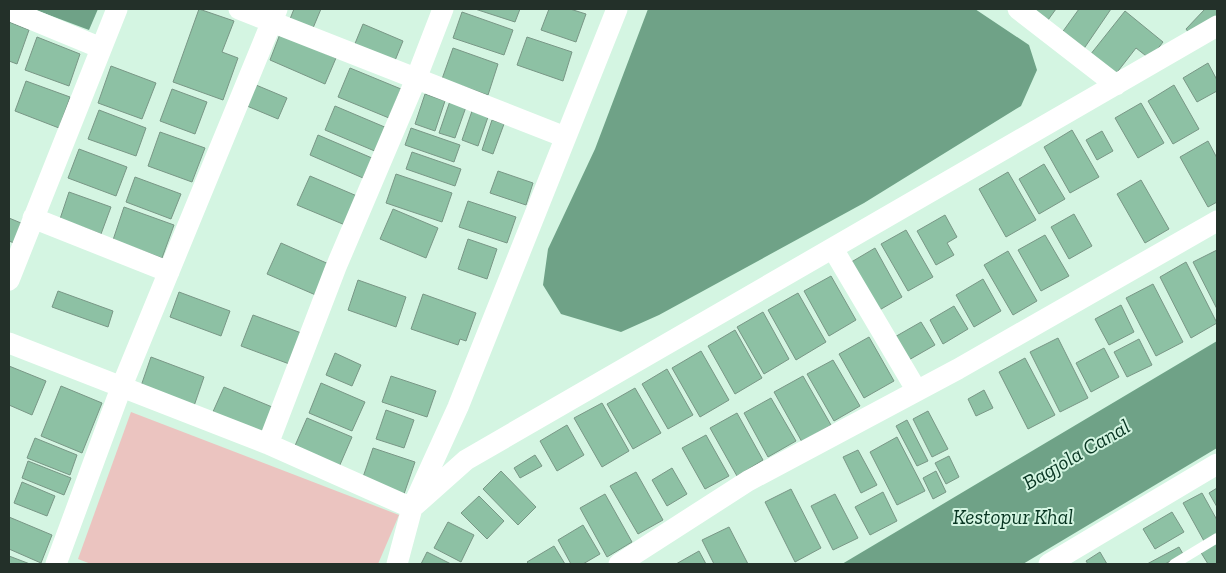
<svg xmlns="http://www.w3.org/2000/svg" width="1226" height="573" font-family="'Zilla Slab',serif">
	<rect width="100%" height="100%" fill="#d4f5e2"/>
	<path fill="#ebc4c0" d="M131 412 399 515 378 564H91L78 559Z"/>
	<path fill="#6fa287" d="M33 9H98L89 30Z
		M648 9H975L1029 45 1037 70 1021 106 864 203 659 315 621 332 561 314 543 285 548 249 595 149Z
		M1217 341V448L1023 564H842Z"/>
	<path fill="#8dc1a4" stroke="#799786" d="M199 9 234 21 222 52 238 58 223 100 173 82Z
		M294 9H321L313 28 290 19Z
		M475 9H520L515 22Z
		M549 9H570L586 14 576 42 541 30Z
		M1031 9H1056L1048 20Z
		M1079 9H1111L1083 50 1061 34Z
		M1205 9H1217V23L1191 36 1186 29Z
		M1125 11 1163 42 1150 59 1136 48 1115 75 1090 55Z
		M462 12 513 30 504 55 453 38Z
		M9 22 29 30 17 64 9 61Z
		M363 24 403 41 394 63 354 46Z
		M280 34 336 58 325 84 270 60Z
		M37 37 80 54 69 86 25 70Z
		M527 37 572 52 563 81 517 65Z
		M453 48 498 64 488 95 442 79Z
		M1208 63 1217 80V91L1197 102 1183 78Z
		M111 66 156 83 142 119 98 103Z
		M350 68 401 89 389 118 338 97Z
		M26 81 70 97 59 128 15 111Z
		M256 85 287 98 278 119 247 106Z
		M1174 85 1199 129 1173 144 1148 101Z
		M172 89 207 102 195 134 160 121Z
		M425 94 445 101 435 131 415 124Z
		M450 101 466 107 455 138 439 133Z
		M1141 103 1164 143 1138 158 1115 118Z
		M335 106 387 128 377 152 325 130Z
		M99 110 146 128 136 156 88 139Z
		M472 111 488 117 478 146 462 140Z
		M492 120 504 124 493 154 482 150Z
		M411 128 460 145 454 162 405 145Z
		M1072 130 1099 177 1070 193 1044 147Z
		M1102 131 1113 151 1097 160 1086 140Z
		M160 132 205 148 192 182 148 166Z
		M318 135 372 158 363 178 310 155Z
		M1208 141 1217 158V202L1208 207 1180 157Z
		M79 149 127 167 116 196 68 178Z
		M412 152 461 169 455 186 406 169Z
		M1044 164 1065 199 1039 214 1019 179Z
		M498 171 533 183 526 205 490 193Z
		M1008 172 1036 220 1006 237 979 189Z
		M396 174 452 193 442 222 386 203Z
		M310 176 357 196 345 225 297 205Z
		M135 177 181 194 171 219 126 202Z
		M1141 180 1169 229 1145 243 1117 194Z
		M69 192 111 207 101 234 60 219Z
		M468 201 516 217 507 243 459 227Z
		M124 207 174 225 162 258 113 240Z
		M393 209 438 228 426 258 380 239Z
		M1074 214 1092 246 1069 259 1051 227Z
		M945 215 957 237 947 243 954 255 936 265 917 231Z
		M9 218 21 223 14 243 9 241Z
		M906 230 933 277 908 291 881 244Z
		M1045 235 1069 276 1041 291 1018 250Z
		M468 239 497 249 487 279 458 269Z
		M281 243 331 265 318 296 267 274Z
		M875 248 902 297 876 312 848 264Z
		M1217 250V309L1193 262Z
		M1008 251 1037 301 1013 315 984 265Z
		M1186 262 1217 323 1191 338 1160 277Z
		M831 276 856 320 829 336 804 291Z
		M983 279 1001 311 974 327 956 295Z
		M358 280 406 297 396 327 348 310Z
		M1153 284 1183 342 1156 356 1126 298Z
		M58 291 113 311 108 327 52 307Z
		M179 292 230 311 221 336 170 317Z
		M798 293 826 342 796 360 768 310Z
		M423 294 476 313 466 341 460 339 458 345 411 329Z
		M1121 305 1134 332 1109 345 1095 319Z
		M954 306 968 329 943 344 930 320Z
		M763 312 789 359 764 374 737 327Z
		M253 315 304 334 292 365 241 346Z
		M921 322 935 345 907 361 893 338Z
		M735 330 762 378 735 394 708 346Z
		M869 337 894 381 864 398 839 354Z
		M1058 338 1088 398 1060 412 1030 352Z
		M1139 339 1152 365 1127 377 1114 352Z
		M1104 348 1119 377 1091 392 1076 363Z
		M701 351 729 400 700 417 672 368Z
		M335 353 361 365 352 386 326 375Z
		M151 357 204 377 194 406 141 386Z
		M1025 358 1055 415 1028 429 999 372Z
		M833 360 860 406 834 421 807 374Z
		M9 366 46 381 32 415 9 405Z
		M667 369 693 415 668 429 642 384Z
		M391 376 436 391 427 417 382 402Z
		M803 376 831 425 802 442 774 392Z
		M321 383 365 402 352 431 309 413Z
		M61 386 102 403 82 453 41 436Z
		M224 387 277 409 265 437 212 414Z
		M635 388 661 433 633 449 607 404Z
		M984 390 993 408 976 416 968 399Z
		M771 398 796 441 768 457 744 413Z
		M602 403 629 451 602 467 574 418Z
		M386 410 414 420 404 448 376 439Z
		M928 411 948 449 932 457 913 419Z
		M737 413 763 460 737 476 710 428Z
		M307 418 352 437 339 467 294 448Z
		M907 420 928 461 917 466 896 426Z
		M567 425 584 455 557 471 540 441Z
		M706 435 729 476 705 489 682 448Z
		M897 437 925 491 897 505 870 452Z
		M35 438 77 455 70 475 27 458Z
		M373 448 415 462 404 494 362 480Z
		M858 450 877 485 861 493 843 457Z
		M535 455 542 466 520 478 514 468Z
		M949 456 959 477 946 484 935 463Z
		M28 461 71 478 64 495 22 478Z
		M672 468 687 494 667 506 652 480Z
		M501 471 536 507 518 525 483 489Z
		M936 471 946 492 933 499 923 478Z
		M636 472 663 520 638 534 610 486Z
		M22 482 55 496 47 516 14 503Z
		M1217 488V507L1209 493Z
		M791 489 821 548 795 562 765 502Z
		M883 492 897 521 870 535 855 507Z
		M1202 493 1217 520V533L1204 541 1183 503Z
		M605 494 632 542 607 557 580 508Z
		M835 494 858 538 833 550 811 506Z
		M479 496 504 521 487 539 461 513Z
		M1172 512 1184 532 1155 549 1143 529Z
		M9 517 52 535 41 563 9 549Z
		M448 522 474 535 461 562 434 548Z
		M583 525 600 554 583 564H571L558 540Z
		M729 527 748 564H714L702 540Z
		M1217 540V564H1208L1200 551Z
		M554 546 565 564H529L527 562Z
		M1179 547 1183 554 1165 564H1147Z
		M699 551 706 564H676Z
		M427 552 451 564H421Z
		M1100 552 1107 564H1088L1086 561Z
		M9 556 30 564H9Z"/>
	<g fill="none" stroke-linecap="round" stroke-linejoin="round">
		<path stroke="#fff" stroke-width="10" d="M1174 564 1217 538"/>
		<path stroke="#fff" stroke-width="21" d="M239 9 565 137
			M1018 9 1116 85
			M9 10 101 48
			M33 218 169 272
			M833 249 917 391
			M9 280 117 9
			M9 343 268 444 412 508 466 460 1217 26
			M268 444 336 267 416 79 443 9
			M56 564 121 388 277 9
			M397 564 412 508 458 407 617 9
			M619 564 748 481 958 369 1217 221
			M1049 564 1217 464"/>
	</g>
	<g text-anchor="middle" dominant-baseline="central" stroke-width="4" stroke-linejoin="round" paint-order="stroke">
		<g font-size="21" font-style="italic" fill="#073421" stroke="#d4f5e2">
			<text transform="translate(1076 454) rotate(-30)">Bagjola Canal</text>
			<text x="1013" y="516">Kestopur Khal</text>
		</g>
	</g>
	<rect width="1226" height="573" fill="none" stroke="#233029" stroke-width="20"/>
</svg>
